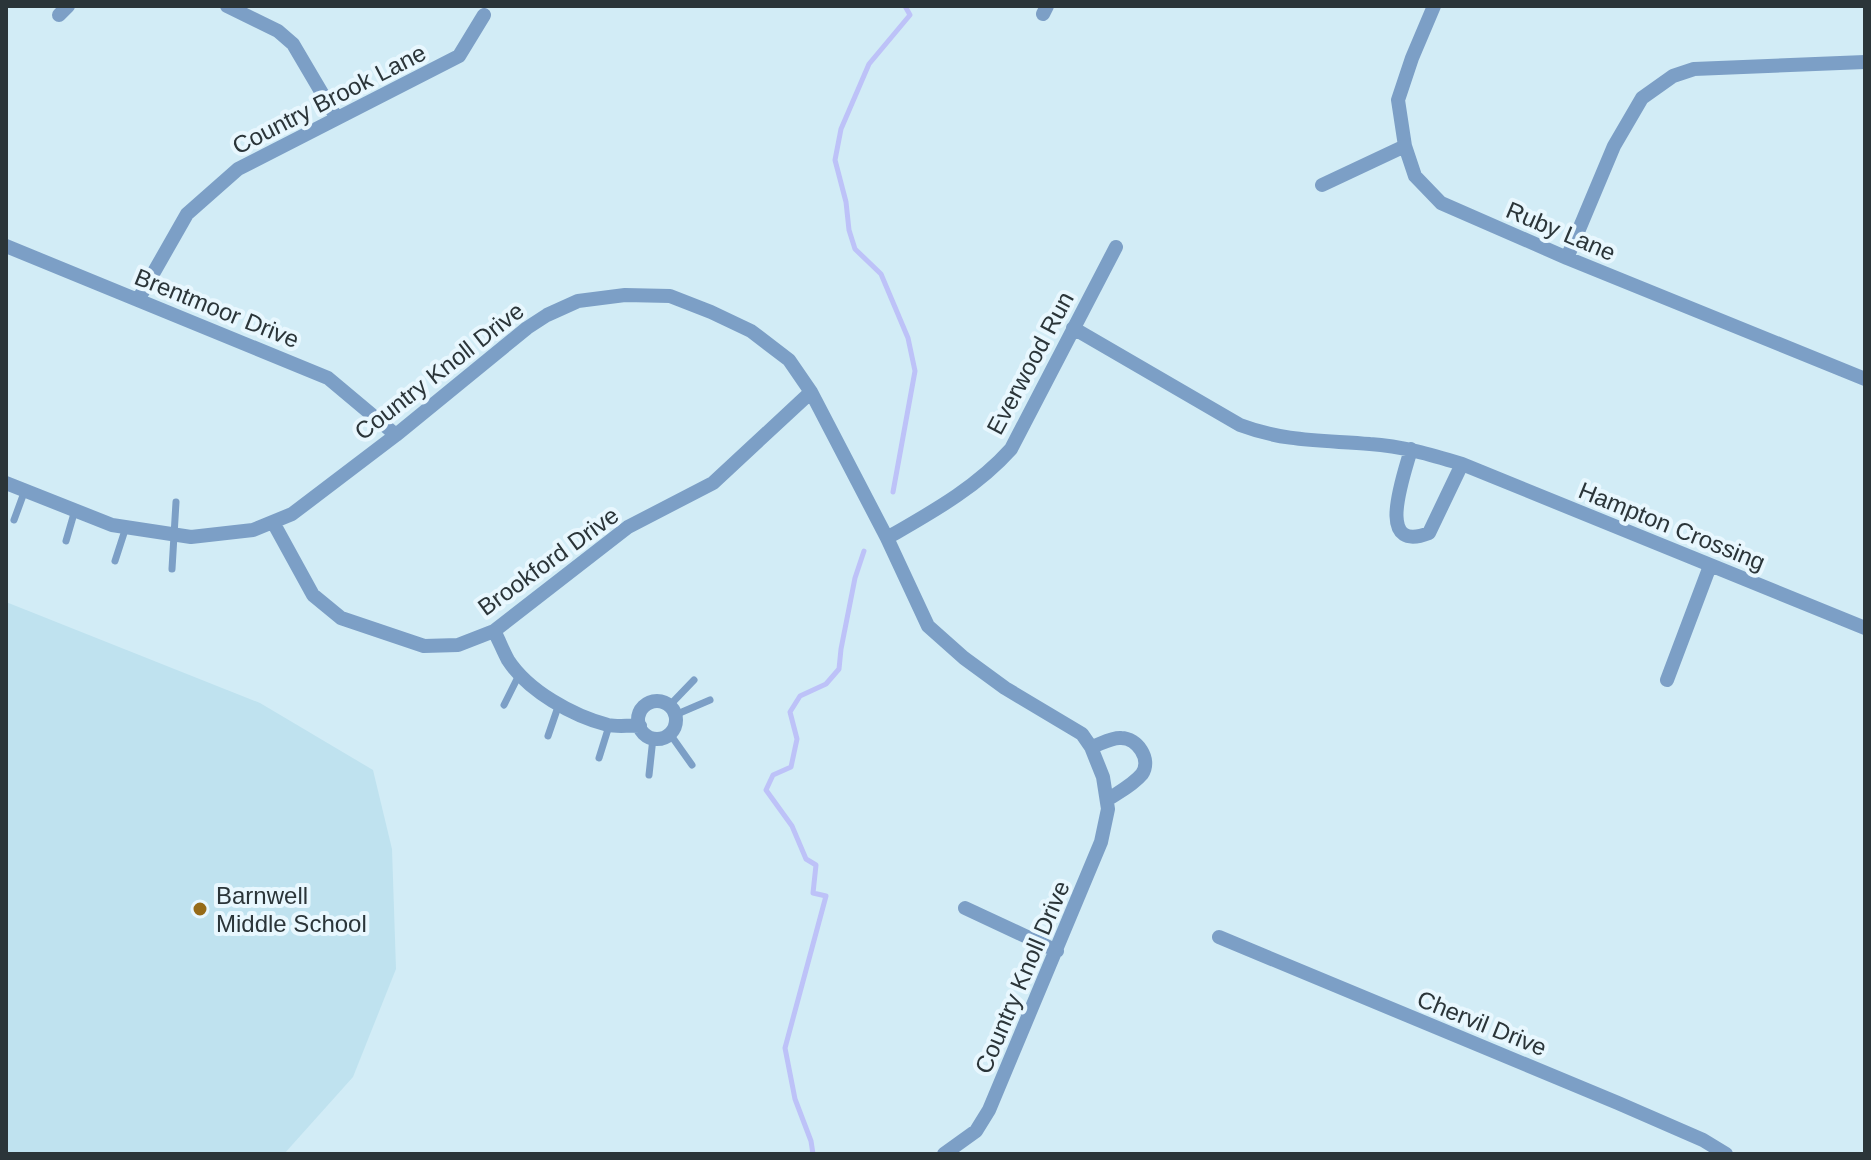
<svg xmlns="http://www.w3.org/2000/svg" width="1871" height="1160" font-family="Helvetica,sans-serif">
	<rect width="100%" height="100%" fill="#d2ecf6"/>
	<path fill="#bfe2ef" d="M6 602 260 703 373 770 392 849 396 969 353 1077 284 1154H6Z"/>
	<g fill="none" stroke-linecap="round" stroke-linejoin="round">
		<path stroke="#bdc2f8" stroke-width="5" d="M893 492 915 371 908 338 881 274 855 249 849 230 846 202 835 160 841 129 869 64 910 15 905 6
			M813 1154 811 1141 795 1099 785 1048 826 896 813 893 816 865 806 859 792 826 766 790 773 775 791 767 797 739 790 712 800 696 826 684 839 669 841 649 855 578 864 551"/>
		<path stroke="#7c9fc6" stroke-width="7" d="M14 520 25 490
			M66 541 75 510
			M115 561 126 527
			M172 569 176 502
			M504 705 519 675
			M669 706 694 680
			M675 715 710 700
			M670 734 692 765
			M548 736 559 704
			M599 758 609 726
			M649 775 653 738"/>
		<path stroke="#7c9fc6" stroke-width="14" d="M227 6 278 31 293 44 336 117
			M1434 6 1412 58 1398 100 1405 146 1415 176 1441 203 1567 258 1865 379
			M1043 14 1047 6
			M59 15 68 6
			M1322 185 1405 146
			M6 246 328 378 396 435
			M1567 258 1614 146 1642 98 1673 76 1694 69 1865 62
			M138 300 187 214 238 169 459 56 484 15
			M1073 328 1240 425C1285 442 1323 440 1370 444 1402 446 1432 455 1462 464L1865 628
			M1411 449C1405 473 1373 555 1429 533L1462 464
			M6 483 112 525 191 537 253 530 292 514 396 435 527 328 547 315 578 301 625 295 670 296 711 312 751 331 789 360 811 392 887 538 928 626 964 658 1005 688 1082 734 1091 747 1103 777 1108 809 1101 842 989 1110 976 1131 944 1154
			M274 524 313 595 341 618 424 646 458 645 494 631 628 527 713 483 811 392
			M887 538C932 512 976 488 1011 449L1116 247
			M494 631C499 640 503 651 508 660 528 691 573 716 608 725 618 727 630 725 640 726
			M1667 680 1710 566
			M638 720a19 19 0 1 1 38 0a19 19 0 1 1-38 0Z
			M1091 747C1099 745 1112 737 1121 738 1137 738 1152 759 1142 774 1133 785 1119 792 1107 800
			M965 908 1057 951
			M1219 937 1618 1103 1703 1140 1726 1154"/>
	</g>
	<circle fill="#966b18" stroke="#e8f7fe" stroke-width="3" cx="200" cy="909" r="8"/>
	<g text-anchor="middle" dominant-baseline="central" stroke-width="8" stroke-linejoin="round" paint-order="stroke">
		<g font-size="24" fill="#2b3539" stroke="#e8f7fe">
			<text transform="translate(329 99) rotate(-27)">Country Brook Lane</text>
			<text transform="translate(1561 231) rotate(23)">Ruby Lane</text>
			<text transform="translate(217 308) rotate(22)">Brentmoor Drive</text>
			<text transform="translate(1030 363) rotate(-62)">Everwood Run</text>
			<text transform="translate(439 371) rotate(-38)">Country Knoll Drive</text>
			<text transform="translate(1672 526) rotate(22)">Hampton Crossing</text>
			<text transform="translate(548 561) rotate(-36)">Brookford Drive</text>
			<text transform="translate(1022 977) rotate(-67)">Country Knoll Drive</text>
			<text transform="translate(1482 1023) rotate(22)">Chervil Drive</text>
		</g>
		<g font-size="24" fill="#2b3539" stroke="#e8f7fe" text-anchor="start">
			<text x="216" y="895">Barnwell<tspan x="216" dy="28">Middle School</tspan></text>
		</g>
	</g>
	<rect width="1871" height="1160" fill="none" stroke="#2b3539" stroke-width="16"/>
</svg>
